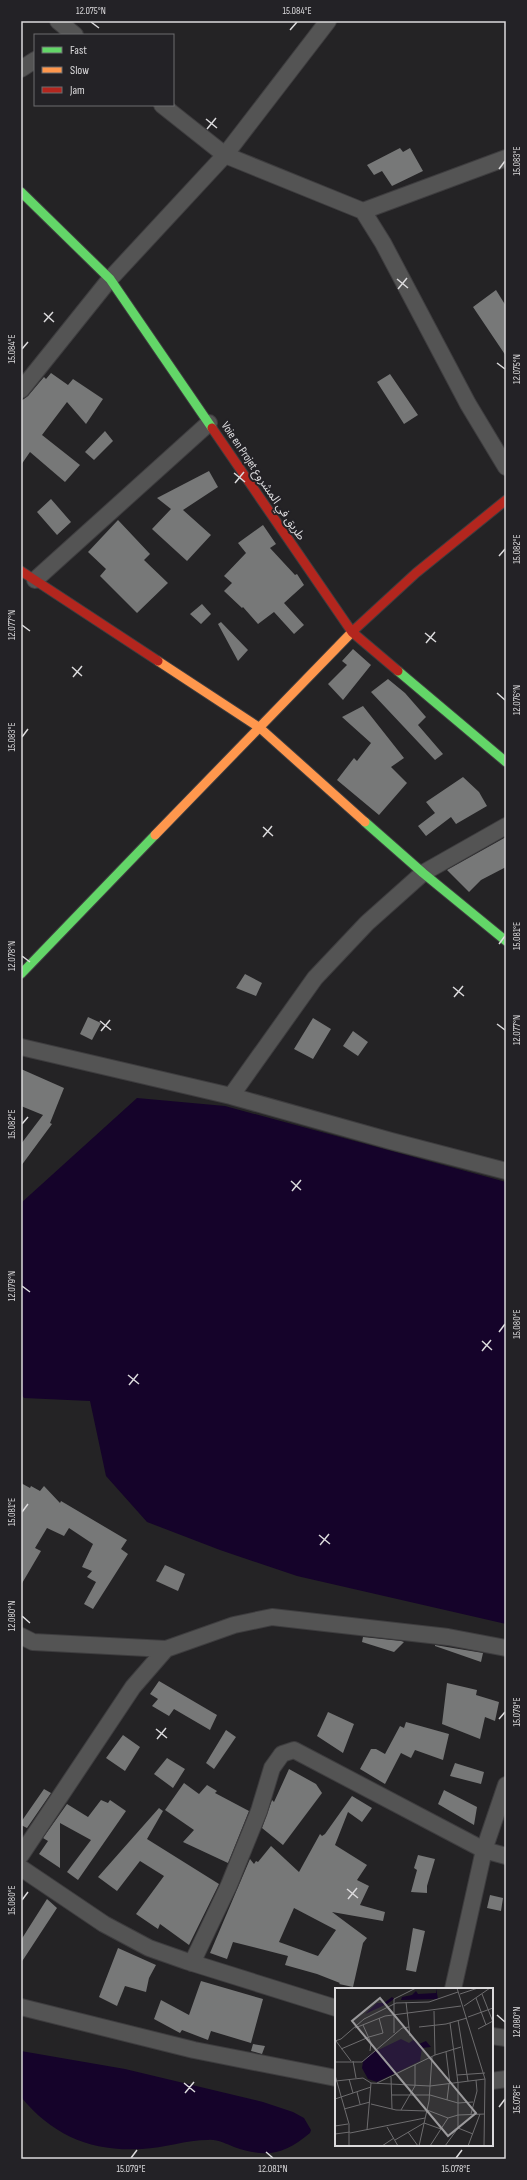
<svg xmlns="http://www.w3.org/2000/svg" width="527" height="2180" font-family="'Sofia Sans Condensed','Noto Sans Arabic',sans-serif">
	<rect width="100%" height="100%" fill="#242325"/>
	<path fill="#15032a" d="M137 1098 225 1106 506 1182V1624L297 1576 220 1550 147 1522 106 1476 90 1401 24 1398 21 1394V1203Z
		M21 2051 125 2069 263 2102 293 2112 304 2118 311 2130 310 2133C284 2155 266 2158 234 2147 226 2144 217 2139 208 2140 186 2140 164 2148 142 2149 92 2152 53 2136 21 2097Z"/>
	<path fill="#777878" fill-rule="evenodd" d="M400 148 403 152 410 148 423 171 392 186 382 171 374 175 367 165Z
		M496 290 506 306V356L473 307Z
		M51 373 68 385 73 379 103 399 86 424 67 402 42 435 80 465 65 482 30 452 21 465V401L28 396 44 377 46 379Z
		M390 374 418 415 404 424 377 382Z
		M105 431 113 441 94 460 85 452Z
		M209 471 218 487 183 510 211 535 187 561 152 529 171 509 157 498Z
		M51 499 71 522 57 535 37 512Z
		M118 520 150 554 144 560 168 583 137 613 100 576 106 569 88 552Z
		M263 525 276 544 270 548 295 575 297 574 304 585 284 603 304 625 294 634 274 612 258 624 243 607 242 608 224 591 232 583 224 576 246 553 238 543Z
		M202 604 211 614 201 624 190 614Z
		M221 622 248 650 238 661 218 624Z
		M353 649 371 665 343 700 328 684 347 665 342 661Z
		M388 679 405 693 426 717 418 725 443 754 435 760 371 692Z
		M363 706 404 758 391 767 407 783 379 815 337 780 354 758 357 761 371 743 342 717Z
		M463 777 479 792 487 806 456 824 451 817 426 836 418 826 435 813 426 802Z
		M506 837V867L481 880 469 892 447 870Z
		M245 974 262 983 256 996 236 988Z
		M88 1017 101 1023 92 1040 80 1034Z
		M313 1018 331 1029 313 1059 294 1049Z
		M353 1031 368 1042 358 1056 343 1046Z
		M21 1069 64 1088 50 1123 52 1124 21 1166V1144L43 1115 21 1106Z
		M21 1483 30 1488 31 1486 40 1491 44 1486 60 1503 61 1501 127 1540 121 1549 128 1554 93 1609 84 1604 96 1582 87 1577 92 1571 82 1567 93 1544 69 1528 64 1536 47 1528 35 1548 41 1551 21 1585Z
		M165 1565 185 1574 178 1591 156 1581Z
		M363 1637 401 1641 404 1642 394 1652 362 1642Z
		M435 1645 483 1653 481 1662 435 1646Z
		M159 1681 217 1715 210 1730 174 1709 169 1716 152 1706 158 1699 150 1694Z
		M447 1683 477 1690 476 1695 499 1702 495 1721 485 1717 480 1739 442 1724Z
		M328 1712 354 1724 343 1753 317 1736Z
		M406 1722 449 1734 443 1760 415 1750 411 1758 401 1753 385 1784 360 1769 371 1749H376L385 1754 400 1726 404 1728Z
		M226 1730 236 1737 214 1769 206 1763Z
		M123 1735 140 1747 125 1771 106 1758Z
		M167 1758 185 1769 173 1788 154 1774Z
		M455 1763 484 1772 481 1784 450 1776Z
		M289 1769 316 1784 322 1793 283 1845 262 1828 272 1800 274 1802Z
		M184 1783 199 1794 207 1785 217 1791 215 1793 249 1811 228 1863 183 1842 194 1830 165 1810Z
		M44 1789 51 1793 27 1828 21 1825V1822Z
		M444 1790 477 1807 474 1825 438 1804Z
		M352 1796 372 1808 362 1822 348 1812 335 1845 367 1865 357 1880 369 1886 360 1905 385 1912 383 1921 332 1912 367 1938 363 1943 353 1987 339 1984 340 1983 317 1974 285 1965 288 1956 233 1942 227 1959 210 1953 250 1859 254 1864 256 1861 258 1862 271 1846 299 1872 320 1834 322 1836 325 1834ZM294 1908 336 1930 318 1956 279 1942Z
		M101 1800 108 1803 110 1800 126 1811 78 1880 67 1872 91 1840 60 1823V1868L39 1854 48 1841 43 1838 67 1804 88 1817Z
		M159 1808 163 1811 147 1839 219 1884 189 1945 160 1924 158 1929 136 1914 164 1876 140 1861 117 1891 98 1877Z
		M418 1855 435 1859 427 1886V1893L411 1892 417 1870 414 1868Z
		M490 1895 503 1898 501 1911 487 1908Z
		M47 1899 57 1908 21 1963V1940Z
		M413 1928 425 1931 416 1972 406 1970Z
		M118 1948 156 1965 149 1978 146 1992 125 1986 117 2006 99 1997Z
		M201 1981 263 1999 251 2043 211 2031 208 2040 182 2030 180 2033 154 2019 161 2000 189 2015Z
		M253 2044 265 2046 262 2054 251 2051Z"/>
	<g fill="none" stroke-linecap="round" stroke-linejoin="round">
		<g stroke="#3e3d3f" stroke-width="18">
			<path id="street" d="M58 21 75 35
				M21 69 35 60
				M162 105 225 155 363 211 383 243 468 404 506 467
				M363 211 506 158
				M21 390 110 279 225 155 328 21
				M35 580 209 423
				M21 1047 231 1096 391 1141 506 1171
				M231 1096 315 978 367 923 423 873 506 826
				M21 1636 33 1642 166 1649 234 1625 272 1617 448 1637 506 1648
				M21 1855 133 1687 166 1649
				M21 1868 104 1924 149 1948 186 1961 336 2008
				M192 1963 229 1885 259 1811 272 1768 282 1754 294 1750 484 1850 506 1856
				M453 1989 484 1850 506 1785
				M21 2007 194 2050 336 2078
				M492 2036 506 2038
				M492 2081 506 2079"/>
		</g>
		<g stroke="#3e3d3f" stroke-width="11">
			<path id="fast" d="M21 192 110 279 212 428
				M398 671 506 762
				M365 822 423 873 506 941
				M21 974 155 835"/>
		</g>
		<g stroke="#3e3d3f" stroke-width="11">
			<path id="slow" d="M158 661 260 728 365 822
				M155 835 354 630"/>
		</g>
		<g stroke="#3e3d3f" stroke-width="11">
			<path id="jam" d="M212 428 352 632 398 671
				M21 571 158 661
				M354 630 416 573 506 500"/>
		</g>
		<use href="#street" stroke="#545454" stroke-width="16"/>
		<use href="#fast" stroke="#63d668" stroke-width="9"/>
		<use href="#slow" stroke="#ff974d" stroke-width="9"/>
		<use href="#jam" stroke="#b3261e" stroke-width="9"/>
	</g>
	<path fill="none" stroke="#dbdadc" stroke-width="1.5" d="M91 22 99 28M290 30 297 22M206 119 217 128M207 129 216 118M499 169 505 161M397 279 408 288M398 289 407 278M44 313 54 322M44 322 53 312M22 349 28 342M497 363 505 369M234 473 245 482M235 483 244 472M499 556 505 549M22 625 30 631M425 633 436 642M426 643 435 632M72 667 82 676M73 677 82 666M497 693 505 700M22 737 28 729M263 827 273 836M263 837 272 826M499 944 505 936M22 956 30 962M453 987 464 996M454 997 463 986M100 1021 111 1030M497 1024 505 1030M101 1031 110 1020M22 1124 28 1117M291 1181 301 1190M292 1191 301 1180M22 1286 30 1292M499 1332 505 1324M482 1341 492 1350M482 1351 491 1340M128 1375 139 1384M129 1385 138 1374M22 1512 28 1504M319 1535 330 1544M320 1545 329 1534M22 1616 30 1623M499 1719 505 1712M156 1729 167 1738M157 1739 166 1728M347 1889 358 1898M348 1899 357 1888M22 1900 28 1892M497 2015 505 2022M184 2083 195 2092M185 2093 194 2082M499 2107 505 2099M266 2152 273 2158M131 2158 137 2150M456 2158 462 2150"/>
	<g text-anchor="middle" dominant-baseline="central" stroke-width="4" stroke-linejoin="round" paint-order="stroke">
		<g font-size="12" fill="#dbdadc" stroke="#232226">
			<text transform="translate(263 481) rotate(56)">Voie en Projet طريق في المشروع</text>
		</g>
	</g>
	<g transform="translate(335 1988)">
		<rect width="158" height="158" fill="#242325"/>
		<path d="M101 0 103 11 66 12 67 9 77 7 81 3 83 6 101 5ZM57 9 59 11 52 16 30 26 42 15H49ZM66 51 74 55 78 52 84 56 91 53 96 59 87 60 85 73 42 94 33 91 27 80 28 74 35 66Z" fill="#15032a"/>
		<path fill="none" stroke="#6d6c6e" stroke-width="1" d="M122 0 150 91 149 158M125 6 143 0M147 6 158 34M141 10 151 37M71 14 75 48M129 18 155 0M99 23 100 67M133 29 158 20M123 32 133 93M28 37 36 55 35 63M84 39 111 36 132 30M20 40 50 28 126 18M143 41 158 33M59 45V11L81 0M0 53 6 51 29 31 61 15 94 14 123 4M1 53 16 73M6 61 34 49 48 45 44 30M111 64 115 96M18 73 21 90M0 74H27L67 40 74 39M0 87 14 136V158M122 87 150 85M56 89 57 121M14 91 18 105M1 93 28 90 36 95 95 98 150 91M42 95 100 67 126 59M22 104 25 116M57 107H95L123 115 138 114M0 111 36 99M112 112 114 96M36 116 61 122 92 123M9 121 35 114M66 122 80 98V77M92 122 113 130 123 127 150 126M136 126 142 103 141 92M89 135 106 141M0 138 13 136M52 139 63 158M123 140 138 146M32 142 36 95M73 144 83 158M15 145 90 130M0 146 15 144M60 152 89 135M47 158 59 150M84 158 94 113 97 69M95 158 113 130M110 158 123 140V95L115 35M133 158 145 126"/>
		<path fill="#9b9a9c" fill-opacity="0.15" stroke="#9b9a9c" stroke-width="2" d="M45 10 141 125 113 148 17 33Z"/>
		<rect width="158" height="158" fill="none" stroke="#dbdadc" stroke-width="2"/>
	</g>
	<rect width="527" height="2180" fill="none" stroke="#232226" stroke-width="44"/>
	<rect x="34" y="34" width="140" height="72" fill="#232226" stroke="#6d6c6f"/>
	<rect x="42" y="47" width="20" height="6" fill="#63d668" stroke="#6d6c6f"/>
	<text x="70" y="54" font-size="12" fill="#dbdadc">Fast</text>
	<rect x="42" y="67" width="20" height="6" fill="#ff974d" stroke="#6d6c6f"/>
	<text x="70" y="74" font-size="12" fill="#dbdadc">Slow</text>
	<rect x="42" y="87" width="20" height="6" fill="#b3261e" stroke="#6d6c6f"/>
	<text x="70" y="94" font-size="12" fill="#dbdadc">Jam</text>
	<rect x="22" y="22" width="483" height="2136" fill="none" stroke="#dbdadc" stroke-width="1.5"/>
	<g font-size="10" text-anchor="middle" fill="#dbdadc">
		<text x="91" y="14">12.075°N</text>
		<text x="297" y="14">15.084°E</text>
		<text transform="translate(516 161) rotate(-90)" y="4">15.083°E</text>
		<text transform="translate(11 349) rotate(-90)" y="4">15.084°E</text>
		<text transform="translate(516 369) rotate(-90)" y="4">12.075°N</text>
		<text transform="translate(516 549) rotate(-90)" y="4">15.082°E</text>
		<text transform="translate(11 625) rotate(-90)" y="4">12.077°N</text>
		<text transform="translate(516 700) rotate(-90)" y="4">12.076°N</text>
		<text transform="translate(11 737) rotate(-90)" y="4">15.083°E</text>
		<text transform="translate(516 936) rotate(-90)" y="4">15.081°E</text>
		<text transform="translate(11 956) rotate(-90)" y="4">12.078°N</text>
		<text transform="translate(516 1030) rotate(-90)" y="4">12.077°N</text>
		<text transform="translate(11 1124) rotate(-90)" y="4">15.082°E</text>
		<text transform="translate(11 1286) rotate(-90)" y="4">12.079°N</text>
		<text transform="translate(516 1324) rotate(-90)" y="4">15.080°E</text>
		<text transform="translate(11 1512) rotate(-90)" y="4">15.081°E</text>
		<text transform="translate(11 1616) rotate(-90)" y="4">12.080°N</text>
		<text transform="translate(516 1712) rotate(-90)" y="4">15.079°E</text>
		<text transform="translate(11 1900) rotate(-90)" y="4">15.080°E</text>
		<text transform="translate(516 2022) rotate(-90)" y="4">12.080°N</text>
		<text transform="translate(516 2099) rotate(-90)" y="4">15.078°E</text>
		<text x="131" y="2172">15.079°E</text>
		<text x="273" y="2172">12.081°N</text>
		<text x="456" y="2172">15.078°E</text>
	</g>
</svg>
